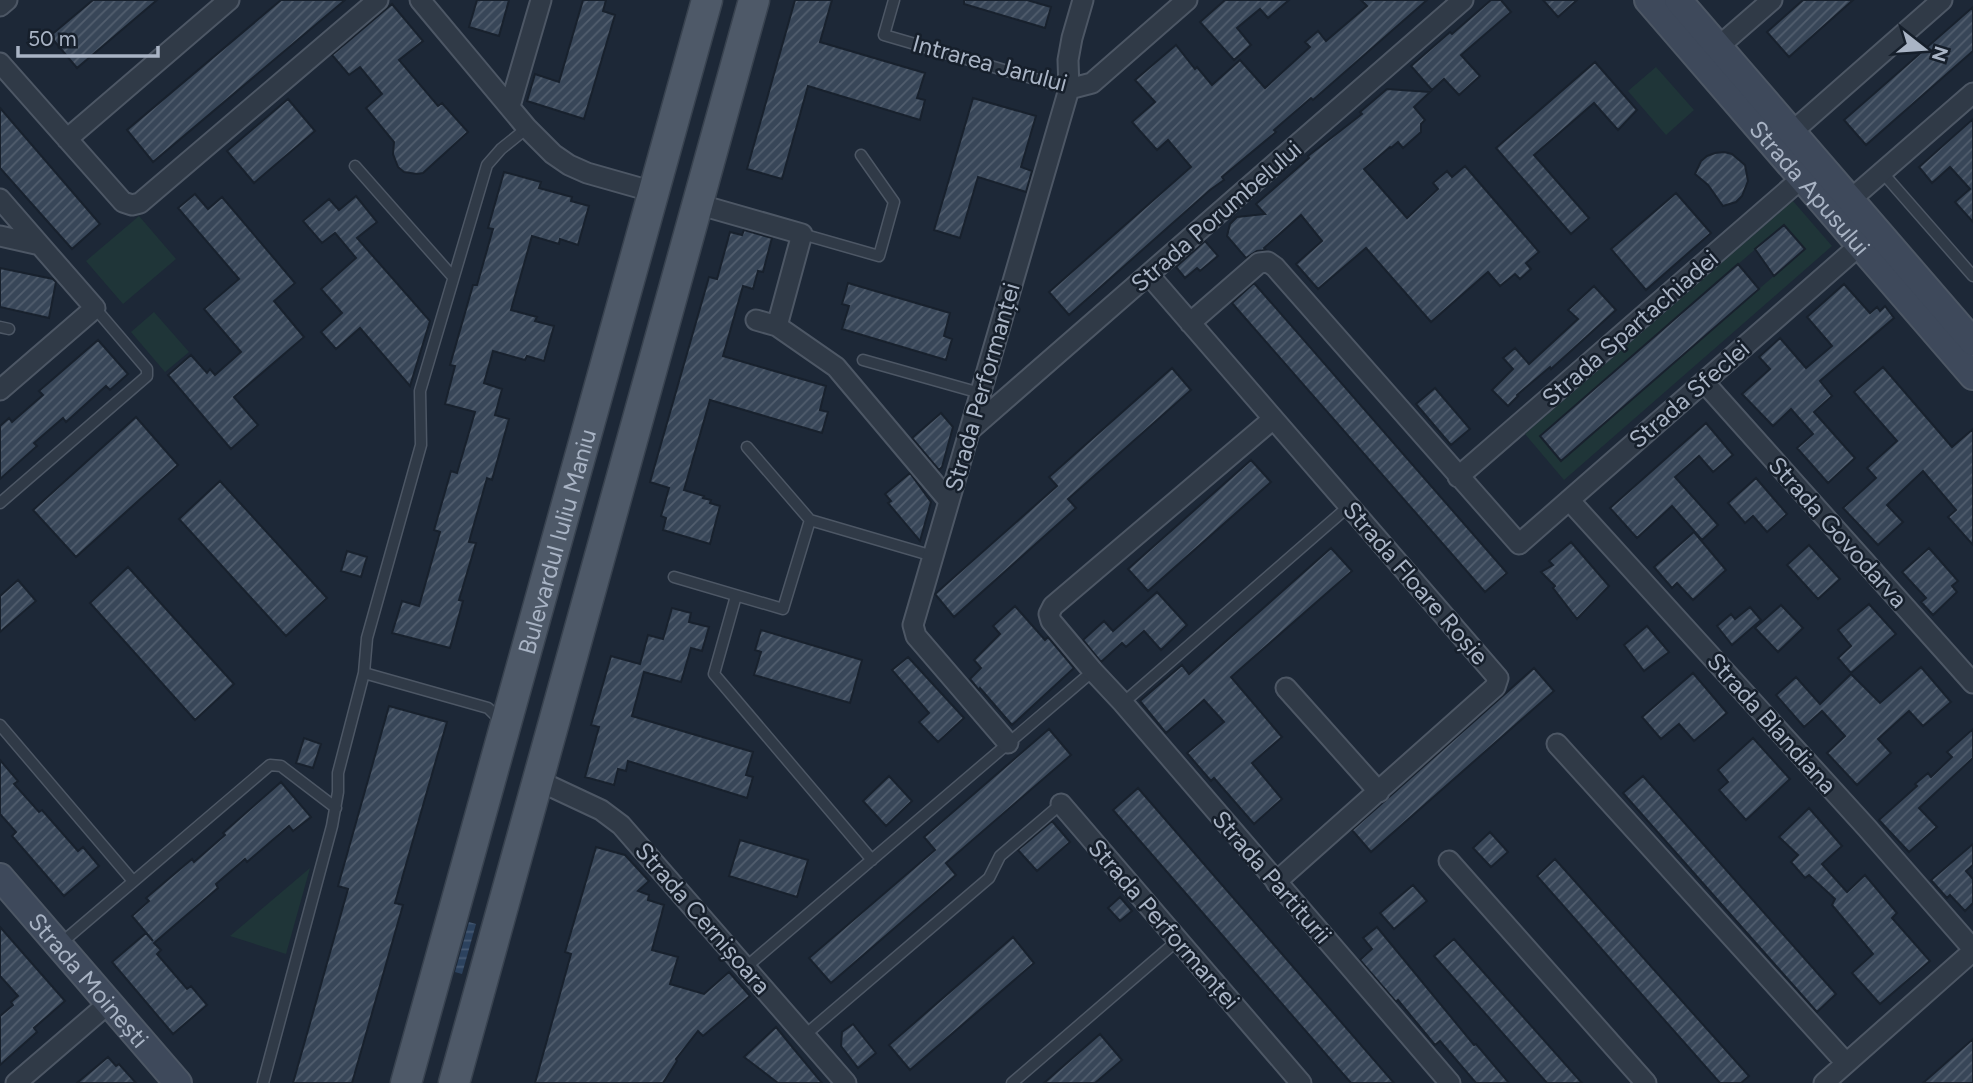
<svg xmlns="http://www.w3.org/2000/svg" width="1973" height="1083" font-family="Figtree,sans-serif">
	<defs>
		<pattern id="water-rules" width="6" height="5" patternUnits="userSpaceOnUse" patternTransform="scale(1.75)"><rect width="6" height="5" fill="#2c425e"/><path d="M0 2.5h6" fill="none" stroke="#485b74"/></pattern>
		<pattern id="building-hatch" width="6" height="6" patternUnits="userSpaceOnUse" patternTransform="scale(1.75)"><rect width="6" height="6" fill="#384658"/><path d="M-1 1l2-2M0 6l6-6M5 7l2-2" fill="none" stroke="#525e6e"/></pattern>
	</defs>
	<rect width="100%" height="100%" fill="#1d2837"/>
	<path fill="#1f3538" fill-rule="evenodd" d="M1656 67 1694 110 1666 135 1628 91Z
		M1793 201 1832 246 1564 480 1525 434ZM1783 225 1805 249 1561 461 1541 436Z
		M139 216 176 259 123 304 86 261Z
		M154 312 189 352 165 372 131 332Z
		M310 868 286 954 230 936Z"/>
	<path fill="url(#water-rules)" d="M469 922 476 924 462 974 455 972Z"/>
	<path fill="url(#building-hatch)" stroke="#18212d" stroke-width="2" d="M93 0H157L77 68 50 36Z
		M281 0H345L153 162 127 130Z
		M477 0H509L499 36 469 27Z
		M583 0H606L603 11 615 15 584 119 527 101 535 74 559 82Z
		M795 0H832L820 42 925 73 917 98 925 100 920 120 808 86 782 179 747 169Z
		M964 0H1027L1051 7 1045 28 964 4Z
		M1225 0H1289L1268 18 1260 9 1237 28 1251 45 1234 60 1200 22Z
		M1361 0H1427L1313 100 1311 98 1274 130 1276 132 1222 177 1224 180 1210 190 1069 315 1049 292 1191 167 1168 140 1157 150 1132 122 1155 102 1135 80 1176 45 1195 69 1197 67 1212 85 1240 60 1265 88 1310 47 1305 42 1318 31 1326 41 1367 6Z
		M1491 0H1501L1511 12 1461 55 1480 76 1459 95 1444 79 1432 90 1411 66 1450 32 1452 34Z
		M1543 0H1577L1558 17Z
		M1803 0H1853L1789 57 1767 32Z
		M392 4 423 41 399 60 438 106 442 103 468 132 423 173 417 174 404 172 398 167 393 154 394 142 366 108 382 94 360 67 349 75 332 55Z
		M1973 7V51L1866 145 1844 120Z
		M1595 62 1637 110 1618 130 1594 103 1534 155 1589 218 1571 234 1496 148Z
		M1387 89 1430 92 1414 107 1425 120 1421 124V132L1403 148 1398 142 1391 148 1390 147 1364 169 1407 218 1438 189 1433 183 1447 171 1452 177 1465 166 1539 252 1526 263 1531 269 1520 279 1515 274 1500 286 1488 272 1431 322 1366 248 1318 289 1296 264 1322 241 1301 215 1264 248 1266 250 1257 251 1246 258 1227 236 1230 224 1237 217 1265 214 1256 204 1309 158 1308 156 1362 114 1360 112Z
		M973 98 1036 116 1021 167 1032 171 1026 192 978 177 960 238 934 230Z
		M288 99 315 131 254 183 227 151Z
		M0 108 100 224 72 249 0 168Z
		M1973 119V222L1955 202 1970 189 1950 167 1932 183 1919 167Z
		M1724 152 1732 154 1745 165 1748 181 1742 196 1736 202 1723 206 1708 185 1695 174 1701 161 1707 156 1715 153Z
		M504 172 541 182 539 188 572 197 571 201 589 206 578 245 560 239 559 244 532 236 511 310 537 317 535 321 554 326 544 361 527 356 525 360 493 351 484 383 502 389 495 415 509 419 492 480 487 478 469 542 476 543 459 600 463 601 450 648 392 633 402 601 419 606 440 532 434 530 451 471 457 473 475 412 445 404 455 366 450 365 473 285H477L493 229 488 228Z
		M1676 193 1711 233 1646 290 1611 249Z
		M195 194 208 209 222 197 295 283 274 301 304 337 234 397 258 425 231 449 168 375 191 355 207 373 210 369 215 375 241 352 204 309 239 279 178 208Z
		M356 196 377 222 357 238 430 321 410 386 360 328 336 349 321 332 342 313 321 289 356 258 335 233 322 243 303 221 329 199 339 210Z
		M1784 225 1805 249 1774 276 1755 249Z
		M744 230 772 238 763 272 758 271 753 289 743 286 723 356 826 386 820 410 828 412 822 433 710 400 684 490 704 496 703 498 711 500 710 503 720 506 710 544 663 530 666 518 661 516 669 488 650 482 709 277 717 279 730 232 742 235Z
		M1205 241 1218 256 1200 271 1197 268 1185 278 1176 267Z
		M1738 264 1759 289 1561 461 1540 436Z
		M0 268 53 279 56 282 49 318 0 307Z
		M848 283 950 313 944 336 952 339 946 360 842 329 849 306 842 304Z
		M1254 283 1507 573 1485 592 1232 303Z
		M1844 284 1870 313 1877 307 1880 311 1885 306 1894 318 1820 381 1832 396 1814 412 1855 458 1828 483 1797 448 1813 434 1791 409 1773 426 1742 394 1770 369 1759 357 1780 338 1806 368 1832 346 1807 317Z
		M1594 286 1616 310 1551 369 1550 367 1517 395 1518 396 1508 406 1492 390 1513 369 1503 358 1515 348 1529 364 1578 319 1568 310Z
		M98 340 128 374 110 390 106 386 66 422 63 418 34 443 37 446 0 479V426L9 418 12 422 43 395 39 391Z
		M1883 367 1952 447 1973 429V545L1948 517 1956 510 1923 471 1887 505 1903 522 1878 545 1843 508 1876 478 1867 468 1897 441 1854 392Z
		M1172 368 1191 390 1068 499 1076 508 954 617 935 594 1057 486 1049 477Z
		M1435 388 1470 429 1451 445 1416 404Z
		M941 413 953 427 942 467 939 470 912 438Z
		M136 417 178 465 76 557 33 510Z
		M1706 423 1733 455 1713 472 1699 456 1675 477 1718 525 1702 540 1672 506 1637 538 1610 508Z
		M1251 460 1271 482 1148 591 1128 569Z
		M910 473 931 502 920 541 888 503 891 501 885 494Z
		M1756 478 1787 514 1767 532 1753 516 1745 523 1728 503Z
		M220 481 327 598 286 636 179 519Z
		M1694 532 1726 570 1693 600 1677 583 1672 588 1654 567Z
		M1571 542 1609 586 1577 619 1553 588 1555 586 1541 572 1553 565 1549 561Z
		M1809 545 1840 579 1818 599 1787 565Z
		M1331 548 1352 571 1231 677 1282 737 1252 763 1282 799 1254 824 1214 778 1211 781 1187 753 1224 722 1204 700 1166 733 1140 701 1182 665 1189 674Z
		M1929 548 1958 581 1952 586 1957 592 1933 615 1921 602 1926 598 1902 572Z
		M347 551 367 557 361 577 341 571Z
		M128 567 234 684 195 720 90 603Z
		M18 580 36 601 0 632V596Z
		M1157 592 1187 625 1161 650 1144 631 1126 647 1122 643 1101 662 1083 640 1104 621 1113 631Z
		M1869 604 1896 634 1851 673 1838 658 1851 646 1838 630Z
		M1781 605 1803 628 1778 652 1755 628Z
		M1015 606 1045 640 1048 637 1074 668 1012 725 980 688 979 690 970 679 981 668 974 660 1000 634 993 626Z
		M1750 607 1761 620 1732 645 1717 626 1731 614 1735 619Z
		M672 608 691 613 689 622 709 627 702 651 691 648 681 682 644 672 632 716 753 752 746 775 753 777 747 798 628 761 626 771 618 769 614 785 585 777 599 727 591 725 611 656 640 664 648 635 663 639Z
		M1647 626 1669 652 1644 671 1624 645Z
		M761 630 862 660 850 703 754 675 761 652 755 650Z
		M908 657 964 718 938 742 919 722 929 713 892 670Z
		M1921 667 1951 702 1923 726 1909 711 1878 739 1891 753 1857 785 1827 753 1845 736 1822 711 1804 727 1776 695 1796 677 1820 704 1851 674 1880 703Z
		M1534 668 1554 691 1371 852 1352 830Z
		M1693 673 1727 713 1694 741 1679 724 1661 739 1642 717Z
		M389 706 447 722 395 903 403 905 352 1083H293L348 889 338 886Z
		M1049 729 1071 755 946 863 956 875 831 983 809 958 935 850 924 837Z
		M1973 729V758L1919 808 1937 827 1909 852 1879 820 1917 786 1915 784 1928 773 1931 777 1952 757 1947 752Z
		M304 738 321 744 313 768 296 763Z
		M1753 738 1790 779 1746 820 1719 790 1728 782 1718 770Z
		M0 760 18 781 14 784 39 812 42 810 78 851 83 847 99 866 64 896 12 836 16 832 0 814Z
		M889 776 912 801 886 826 863 801Z
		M1643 776 1836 994 1817 1012 1623 793Z
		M281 782 311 817 293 831 289 826 247 862 245 859 216 884 218 888 154 943 161 950 157 954 187 989 191 986 207 1005 173 1034 112 962 146 933 153 941 132 916 149 901 146 898 192 859 194 862 225 835 223 833Z
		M1138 788 1394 1083H1351L1113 810Z
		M1809 808 1842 846 1822 864 1847 892 1865 875 1897 913 1892 918 1930 961 1880 1004 1852 973 1873 954 1832 905 1835 899 1809 875 1805 878 1791 862 1798 855 1779 837Z
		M1052 821 1070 842 1037 871 1018 850Z
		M1490 832 1508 852 1491 867 1473 848Z
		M740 840 808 860 797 897 729 876Z
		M1973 844V865L1966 871 1973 879V903L1965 911 1950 895 1947 898 1931 880Z
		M596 847 625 855 649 881 638 891 649 895 648 900 664 905 652 950 678 957 670 984 704 994 729 972 750 996 703 1036 698 1031 676 1059 677 1061 663 1083H535L571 954 565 952Z
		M1555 859 1749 1076 1741 1083H1720L1537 876Z
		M1413 885 1427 901 1394 929 1380 913Z
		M1120 897 1132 911 1120 921 1108 908Z
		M0 927 65 1001 34 1028 37 1032 0 1065V1016L13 1005 11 1002 18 996 0 976Z
		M1377 927 1474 1045 1476 1044 1509 1083H1476L1440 1041 1435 1045 1398 1000 1396 1002 1360 960 1372 949 1363 938Z
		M1013 937 1034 963 910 1070 889 1045Z
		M1454 939 1582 1083H1547L1434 956Z
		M853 1024 876 1053 858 1068 841 1046 842 1032Z
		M776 1027 793 1048 822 1083H778L744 1057Z
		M1100 1034 1122 1060 1095 1083H1044Z
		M1973 1039V1083H1923Z
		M108 1057 116 1066 119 1064 136 1083H77Z"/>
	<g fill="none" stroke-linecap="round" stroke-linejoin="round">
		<g stroke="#4d5765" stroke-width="13">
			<path id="lane" d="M894 0 884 35 1069 89
				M355 166 453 277
				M1882 172 1973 276
				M802 234 879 256 894 202 861 155
				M0 327 9 329
				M863 360 980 393
				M747 447 810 520
				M0 503 147 376V369L95 308
				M674 577 783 609 810 520 933 556
				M736 596 714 674 872 860
				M364 673 488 708 502 722
				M1123 703 1349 506
				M0 725 133 881
				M60 944 270 765 281 766 336 808
				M746 967 1093 671
				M805 1035 989 878 1000 856 1061 804
				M263 1083 332 826 338 792V773L364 673 367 638 421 445 420 391 487 165 501 149 527 128
				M1012 1083 1178 940"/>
		</g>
		<g stroke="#4d5765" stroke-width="23">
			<path id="street" d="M420 0 527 128 553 154 569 165 587 173 654 192
				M0 6 7 0
				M1718 47 1772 0
				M0 63 123 202 132 205 140 203 378 0
				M1069 89 1092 83 1187 0
				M510 106 541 0
				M1792 132 1942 0
				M67 139 229 0
				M0 199 40 245
				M1850 200 1973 93
				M697 204 802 234 777 326
				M0 236 40 245 95 308 0 390
				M1149 275 1498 678 1495 687 1276 882
				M756 320 777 326 836 367 949 501
				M1190 323 1259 263 1268 262 1275 267 1519 544 1860 245
				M1704 382 1973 683
				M1273 419 1053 606 1049 614 1051 621 1093 671 1123 703 1450 1083
				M970 430 1463 0
				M1458 477 1802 178
				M1569 500 1867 828 1973 949
				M1286 688 1379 792
				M1008 743 916 636 913 625 1069 89 1068 60 1072 38 1083 0
				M1557 744 1846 1063
				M537 780 601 810 621 825 846 1083
				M1061 804 1301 1083
				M1449 861 1646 1083
				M16 1083 109 1003
				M1824 1083 1973 951"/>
		</g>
		<g stroke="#4d5765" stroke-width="30">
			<g id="secondary">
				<path id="s1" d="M1648 0 1973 376"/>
				<path d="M1678 0 1973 342"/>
				<path id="s2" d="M0 877 178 1083"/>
			</g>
		</g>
		<g stroke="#394350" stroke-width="33">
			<g id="primary">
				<path id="s3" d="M406 1083 707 0"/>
				<path d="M454 1083 754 0"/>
			</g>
		</g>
		<use href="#lane" stroke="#303a47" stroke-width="10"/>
		<use href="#street" stroke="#303a47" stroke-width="19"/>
		<use href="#secondary" stroke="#3e495b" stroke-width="26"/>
		<use href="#primary" stroke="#4e5968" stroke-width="30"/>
	</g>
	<g text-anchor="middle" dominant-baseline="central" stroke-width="5" stroke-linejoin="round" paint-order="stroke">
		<g font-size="24" fill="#a9b4c5" stroke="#161f2b">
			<text transform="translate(990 63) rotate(15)">Intrarea Jarului</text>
			<text stroke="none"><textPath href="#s1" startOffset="248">Strada Apusului</textPath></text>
			<text transform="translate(1216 216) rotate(-41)">Strada Porumbelului</text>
			<text transform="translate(1630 328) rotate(-41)">Strada Spartachiadei</text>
			<text transform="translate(982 387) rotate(-74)">Strada Performanței</text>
			<text transform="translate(1689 394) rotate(-41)">Strada Sfeclei</text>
			<text transform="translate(1838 532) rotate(48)">Strada Govodarva</text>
			<text stroke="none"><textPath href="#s3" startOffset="562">Bulevardul Iuliu Maniu</textPath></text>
			<text transform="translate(1416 583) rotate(49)">Strada Floare Roșie</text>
			<text transform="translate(1772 723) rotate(48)">Strada Blandiana</text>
			<text transform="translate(1272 877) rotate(49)">Strada Partiturii</text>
			<text transform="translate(703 918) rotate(49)">Strada Cernișoara</text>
			<text transform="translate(1164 924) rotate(49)">Strada Performanței</text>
			<text stroke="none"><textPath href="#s2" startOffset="136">Strada Moinești</textPath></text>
		</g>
	</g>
	<g transform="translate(1924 49) rotate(107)" stroke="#161f2b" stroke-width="5" paint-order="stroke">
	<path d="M0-5L12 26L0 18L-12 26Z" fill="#a9b4c5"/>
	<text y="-10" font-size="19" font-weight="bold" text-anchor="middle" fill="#a9b4c5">N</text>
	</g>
	<path d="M18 46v10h140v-10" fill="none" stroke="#a9b4c5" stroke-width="3.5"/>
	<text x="28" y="46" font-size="21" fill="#a9b4c5" stroke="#161f2b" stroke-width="5" paint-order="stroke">50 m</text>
</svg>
